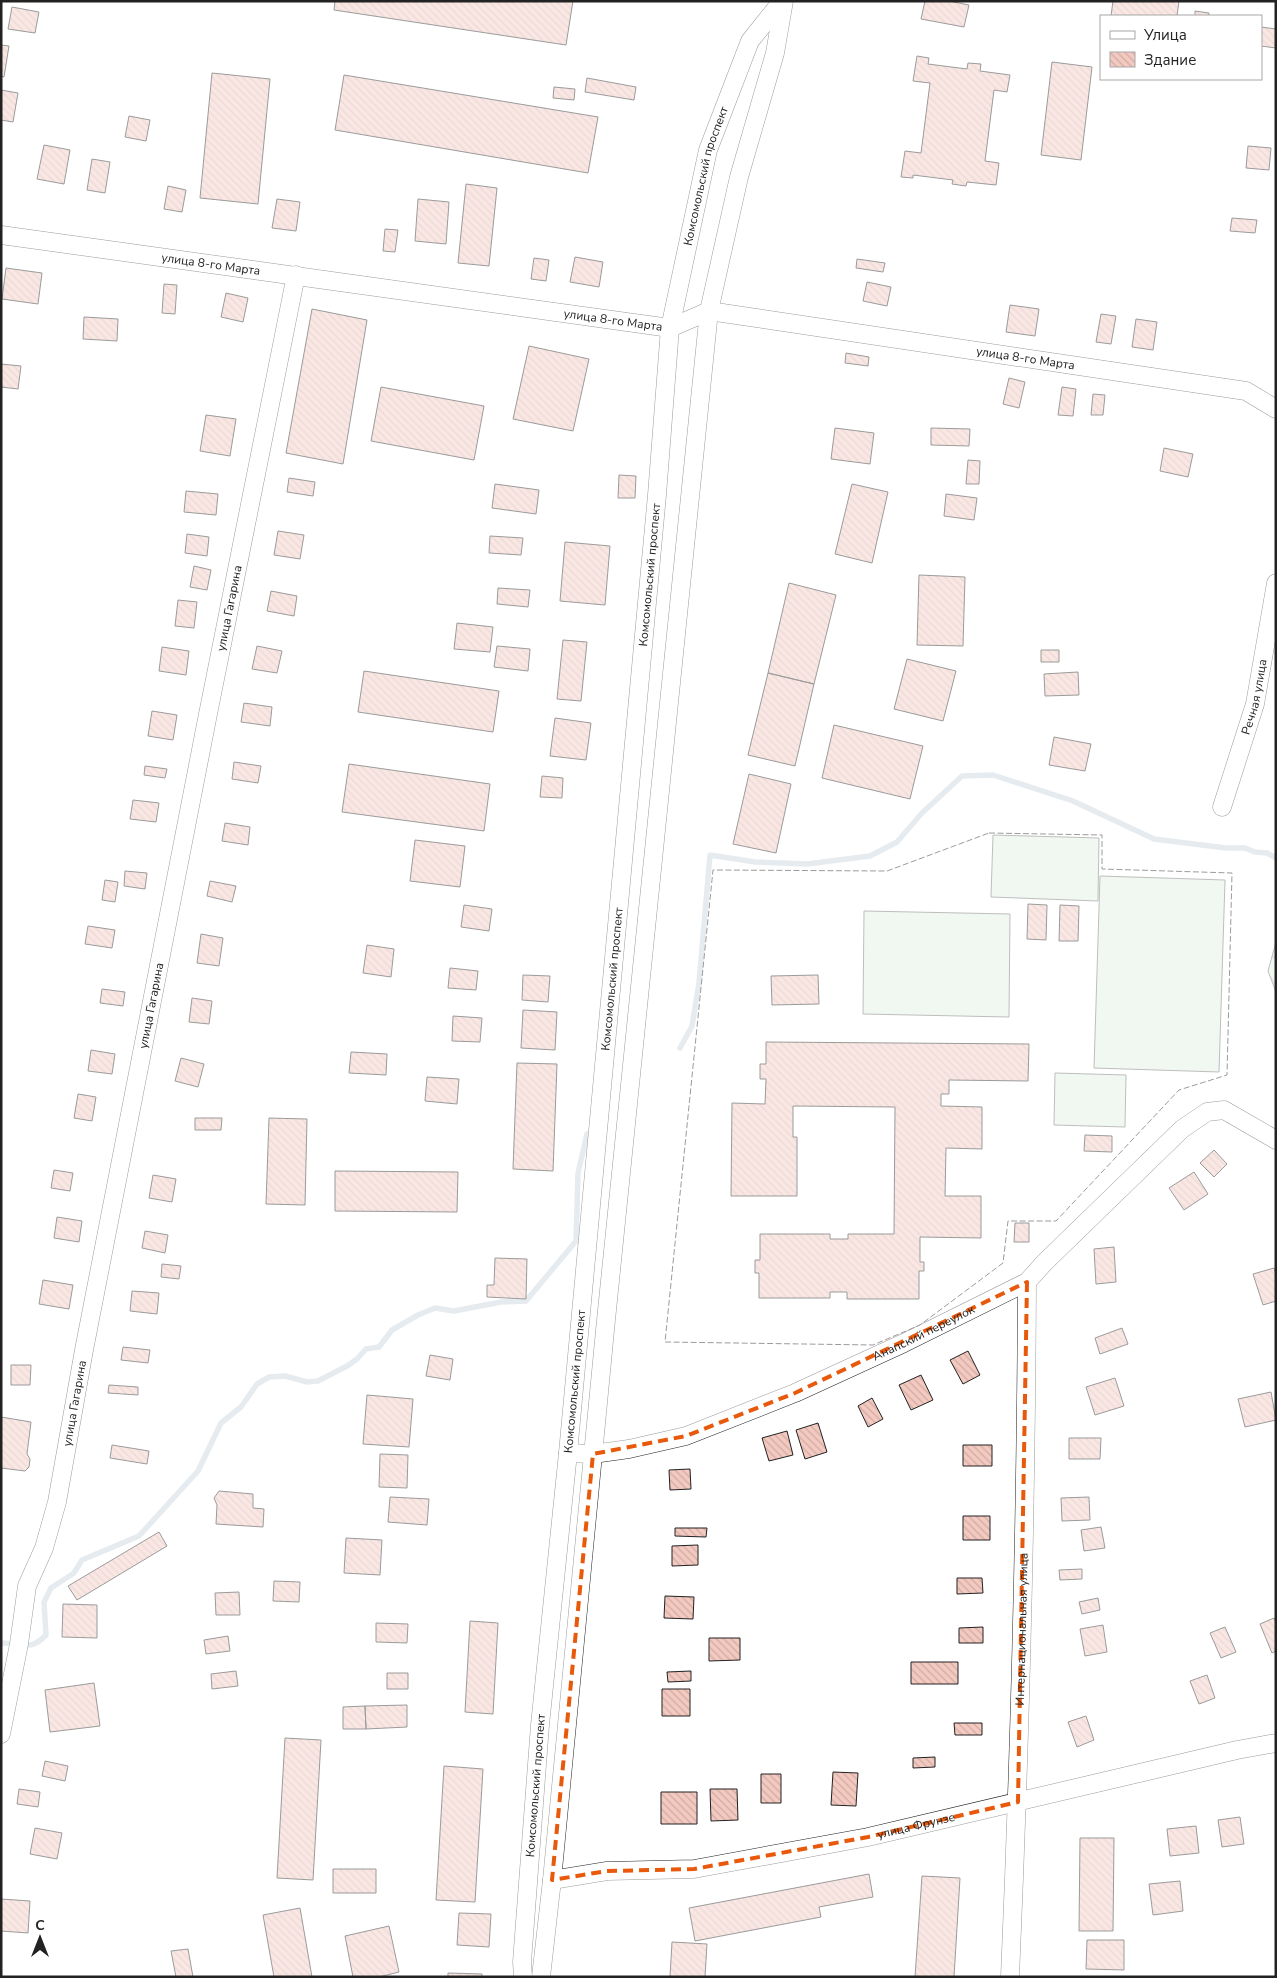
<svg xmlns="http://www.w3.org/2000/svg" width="1277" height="1978" font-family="'Nunito Sans',sans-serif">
	<defs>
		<pattern id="forest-firs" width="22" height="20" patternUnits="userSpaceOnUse" patternTransform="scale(1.25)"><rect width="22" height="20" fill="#e0efe3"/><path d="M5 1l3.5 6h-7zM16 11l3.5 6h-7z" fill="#c0cdc2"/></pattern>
		<pattern id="building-back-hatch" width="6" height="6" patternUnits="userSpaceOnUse" patternTransform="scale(1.25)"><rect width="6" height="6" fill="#f3c9c0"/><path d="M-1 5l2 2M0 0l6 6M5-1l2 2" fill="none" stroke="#d0aca5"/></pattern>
	</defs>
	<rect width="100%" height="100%" fill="#fff"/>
	<path fill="url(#forest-firs)" stroke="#6f6f6f" d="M1276 942V992L1268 971Z"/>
	<path fill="#e0efe3" stroke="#6f6f6f" d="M993 835 1099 838 1098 901 991 897Z
		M1100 876 1225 880 1219 1072 1094 1068Z
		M864 911 1010 914 1009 1017 863 1014Z
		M1055 1073 1126 1075 1125 1127 1054 1125Z"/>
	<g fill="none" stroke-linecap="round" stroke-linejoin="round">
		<path stroke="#c7d3dd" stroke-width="5.5" d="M680 1048 692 1026 699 983 710 855 755 862 807 864 870 856 897 842 922 813 962 776 993 775 1073 801 1154 839 1226 848H1245L1255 852 1267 853 1276 858
			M1 1643C22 1643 30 1652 46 1635L44 1602 51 1588 74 1573 82 1560 139 1536 198 1471 221 1423 241 1407 257 1384 269 1377 285 1376 307 1382 318 1381 347 1366 357 1359 366 1349 379 1347 392 1330 418 1315 435 1308 454 1311 501 1302 526 1301 576 1241 578 1173 587 1134"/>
	</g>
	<path fill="url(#building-back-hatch)" stroke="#222" d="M335 1H573L566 45 334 10Z
		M925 1H949L969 5 964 27 921 19Z
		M1113 1H1179L1177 16H1111Z
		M12 7 39 12 35 33 8 29Z
		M1195 11 1209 13V16H1195Z
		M1261 27 1276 29V48L1261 46Z
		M1 45 9 46 4 77 1 76Z
		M917 56 929 58 928 64 967 69 968 63 981 64 980 71 1010 75 1007 92 994 90 985 161 999 163 996 185 967 182 966 186 952 184 953 180 913 175V178L901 177 905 151 921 153 930 83 913 81Z
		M1052 62 1092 67 1081 160 1041 155Z
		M212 73 270 79 258 204 200 198Z
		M344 75 598 117 588 173 335 130Z
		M587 78 636 87 634 100 585 92Z
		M554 87 575 89 574 100 553 98Z
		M1 90 18 93 13 122 1 120Z
		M129 116 150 120 146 141 125 137Z
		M44 145 70 150 64 184 37 179Z
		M1248 146 1271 148 1269 170 1246 168Z
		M92 159 110 162 105 193 87 190Z
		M466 184 497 188 489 266 458 263Z
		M168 186 186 190 182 212 164 209Z
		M277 199 300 202 296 231 272 228Z
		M418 199 449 202 446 244 415 241Z
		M1232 218 1257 220 1255 233 1230 231Z
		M385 229 398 230 395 252 383 251Z
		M575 257 603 262 599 287 570 282Z
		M534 258 549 260 546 281 531 279Z
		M857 259 885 263 883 272 856 268Z
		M6 268 42 273 38 304 2 299Z
		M867 282 891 287 887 306 863 301Z
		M164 284 177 285 175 314 162 313Z
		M226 293 248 298 243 322 221 317Z
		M1010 305 1039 309 1035 336 1006 332Z
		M312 309 367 320 343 464 286 453Z
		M1101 314 1116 316 1111 344 1096 342Z
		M84 317 118 319 117 341 83 339Z
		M1136 319 1157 322 1153 350 1132 347Z
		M529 346 589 359 573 431 513 419Z
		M846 353 869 357 868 366 845 363Z
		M1 364 21 366 18 389 1 387Z
		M1009 378 1025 382 1019 408 1003 404Z
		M381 387 484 406 474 460 371 441Z
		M1062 387 1076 389 1073 416 1058 415Z
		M1093 394 1105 395 1103 415H1091Z
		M206 415 236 419 230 456 200 451Z
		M835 428 874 433 870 464 831 459Z
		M931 428 970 429 969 446 931 445Z
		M1164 448 1193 454 1188 477 1160 471Z
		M968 460 980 461 979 484H966Z
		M619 475 636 476 635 498H618Z
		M289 478 315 482 313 496 287 492Z
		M495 484 539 490 536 514 492 508Z
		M852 484 888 492 872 563 835 554Z
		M186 491 218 494 216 515 184 512Z
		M946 494 977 498 974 520 944 516Z
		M278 531 304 535 300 559 274 555Z
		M187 534 209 537 207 556 185 553Z
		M490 536 523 538 521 555 489 553Z
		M565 542 610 546 605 605 560 601Z
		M194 566 211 570 207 590 190 587Z
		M919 575 965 577 963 646 917 645Z
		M789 583 836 595 814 684 768 673Z
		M498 588 530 590 528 607 497 604Z
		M271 591 297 596 294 616 267 611Z
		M178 600 197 602 194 628 175 626Z
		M457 623 493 627 490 652 454 649Z
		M563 640 587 642 581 701 557 699Z
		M257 646 282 651 277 673 252 669Z
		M497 646 530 649 528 671 494 667Z
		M162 647 189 651 186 675 159 671Z
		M1041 650H1059V662H1041Z
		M907 659 956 671 943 721 894 709Z
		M364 671 499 691 493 732 358 712Z
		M1078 672 1079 695 1045 696 1044 674Z
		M768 673 814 684 795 766 748 755Z
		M244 703 272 707 270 726 241 722Z
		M152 711 177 715 173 740 148 736Z
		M555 718 591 723 586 760 550 756Z
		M834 725 923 746 910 799 822 778Z
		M1054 737 1091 744 1085 771 1049 765Z
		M234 762 261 766 258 783 232 779Z
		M349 764 490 784 484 831 342 812Z
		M145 766 167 769 165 778 144 775Z
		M749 774 791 784 776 853 733 844Z
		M542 776 563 778 562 798 540 797Z
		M133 800 159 803 156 822 130 819Z
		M225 823 250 827 248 845 222 841Z
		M415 840 465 846 460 887 410 881Z
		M125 871 147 873 145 889 124 886Z
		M105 880 118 882 115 902 102 900Z
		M210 881 236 886 232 902 207 896Z
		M1028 904 1047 905 1046 940 1027 939Z
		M464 905 492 909 489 931 461 927Z
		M1060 905 1079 906 1078 941H1059Z
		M88 926 115 930 112 948 85 944Z
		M201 934 223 938 219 966 197 963Z
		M367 945 394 949 391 977 363 973Z
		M450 968 478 971 476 990 448 988Z
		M523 975 550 976 548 1002 522 1000Z
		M818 975 819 1004 772 1005 771 976Z
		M102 989 125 992 123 1006 100 1003Z
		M192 998 212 1001 209 1024 189 1022Z
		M523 1010 557 1012 555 1050 521 1048Z
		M453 1016 482 1018 480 1042 452 1041Z
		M766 1042 1029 1044 1028 1081 949 1080V1094H941V1106L982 1107V1149L946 1148 945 1196H981V1238L920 1237V1262H924V1271H919V1299H847V1292H830V1298H759V1273H755V1260H760V1234H830V1239H848V1234H894L895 1107 793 1106V1137H797V1196H731L732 1103 765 1104 766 1079H760V1064H766Z
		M91 1050 115 1054 112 1074 88 1071Z
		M351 1052 387 1054 386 1075 349 1073Z
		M181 1058 204 1064 198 1087 175 1081Z
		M517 1063 557 1064 553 1171 513 1169Z
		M427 1077 459 1079 457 1104 425 1101Z
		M78 1094 96 1097 92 1121 74 1118Z
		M195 1118H222L221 1130H195Z
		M269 1118 307 1119 305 1205 266 1204Z
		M1085 1135 1112 1136V1152L1084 1151Z
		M1214 1150 1227 1164 1214 1177 1200 1163Z
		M54 1170 73 1173 70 1191 51 1188Z
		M335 1171 458 1172 457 1212 335 1211Z
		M1194 1172 1208 1194 1184 1210 1169 1188Z
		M153 1175 176 1179 172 1202 149 1198Z
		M57 1217 82 1221 79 1242 54 1238Z
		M1015 1223H1029V1242H1014Z
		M145 1231 168 1235 165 1253 142 1248Z
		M1114 1247 1116 1282 1096 1284 1094 1249Z
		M495 1258 527 1259 526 1299 487 1297V1285H494Z
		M162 1264 181 1266 179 1279 161 1277Z
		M1274 1268 1276 1274V1301L1263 1305 1253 1274Z
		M43 1280 73 1285 69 1309 39 1304Z
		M132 1291 159 1293 157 1314 130 1311Z
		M1122 1328 1128 1344 1100 1354 1095 1338Z
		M123 1347 150 1350 148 1363 121 1360Z
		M968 1351 980 1375 963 1384 950 1360Z
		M430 1355 453 1359 450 1380 426 1376Z
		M11 1365H31L30 1385H11Z
		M921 1375 933 1400 911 1410 899 1385Z
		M1115 1378 1124 1406 1095 1415 1086 1387Z
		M109 1385 138 1387V1395L108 1393Z
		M1271 1392 1276 1420 1245 1427 1238 1399Z
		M367 1395 413 1399 409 1447 363 1444Z
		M872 1398 883 1419 868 1427 858 1406Z
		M1 1417 31 1422 27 1454 30 1459 29 1467 25 1471 1 1468Z
		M818 1423 827 1452 805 1459 796 1430Z
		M787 1431 793 1455 769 1461 762 1438Z
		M1069 1438H1101L1100 1459H1069Z
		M112 1445 149 1451 147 1464 110 1458Z
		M963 1445H992V1466H963Z
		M380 1454 408 1455 407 1488 379 1487Z
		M690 1469 691 1489 670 1490 669 1470Z
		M219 1491 253 1494V1508L264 1509 263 1527 216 1524 217 1505 214 1498Z
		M390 1497 429 1499 427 1525 388 1522Z
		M1089 1497 1090 1520 1062 1521 1061 1498Z
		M963 1516H990V1540H963Z
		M1101 1527 1105 1548 1084 1551 1081 1530Z
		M675 1528H707L706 1537 675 1536Z
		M159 1532 167 1546 77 1600 68 1586Z
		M346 1538 382 1540 380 1575 344 1573Z
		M698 1545V1565L672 1566V1546Z
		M1082 1569V1579L1060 1580 1059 1570Z
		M957 1578H982L983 1593 957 1594Z
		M274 1581 300 1582 299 1602 273 1601Z
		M239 1592 240 1615H216L215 1593Z
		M665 1596 694 1597 693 1619 664 1618Z
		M1098 1598 1100 1610 1082 1614 1079 1602Z
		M63 1604 97 1605V1638L62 1637Z
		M1274 1618 1276 1622V1651L1272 1653 1260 1624Z
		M470 1621 498 1623 493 1714 465 1712Z
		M376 1623 408 1624 407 1643 376 1642Z
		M1103 1625 1107 1652 1085 1656 1080 1629Z
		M983 1627V1643H959V1628Z
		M1225 1627 1236 1652 1221 1658 1210 1633Z
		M228 1636 230 1651 206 1654 204 1640Z
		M709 1638H740V1660L709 1661Z
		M911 1662H958V1684H911Z
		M236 1671 238 1686 212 1689 211 1674Z
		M691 1671V1681L668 1682 667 1672Z
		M387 1673H408V1689H387Z
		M1207 1675 1215 1698 1199 1704 1190 1681Z
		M94 1683 100 1726 50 1732 45 1690Z
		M662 1689H690V1716H662Z
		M407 1705V1727L366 1729 365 1706Z
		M365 1706 366 1729H343V1707Z
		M1086 1716 1094 1740 1077 1747 1068 1722Z
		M954 1723H982V1735H955Z
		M285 1738 321 1740 313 1880 277 1878Z
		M935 1757V1767L913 1768V1758Z
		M45 1761 68 1766 65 1781 42 1776Z
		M444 1766 483 1769 475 1902 436 1900Z
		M833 1772 858 1773 856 1806 831 1805Z
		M761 1774H781V1803H761Z
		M19 1789 40 1792 38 1807 17 1804Z
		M710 1789H737L738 1820 711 1821Z
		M661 1792H697V1824H661Z
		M1240 1817 1244 1844 1222 1847 1218 1820Z
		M1196 1826 1199 1853 1170 1856 1167 1829Z
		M35 1828 62 1833 57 1859 30 1854Z
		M1080 1838H1114L1113 1931H1079Z
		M333 1869H376V1893H333Z
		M869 1874 873 1897 819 1907 821 1917 695 1941 689 1908Z
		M922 1876 960 1878 954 1977H915Z
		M1180 1881 1183 1911 1153 1915 1149 1884Z
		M1 1899 30 1901 28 1933 1 1931Z
		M300 1908 312 1977H274L263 1915Z
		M459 1913 491 1914 489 1947 457 1945Z
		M389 1926 399 1972 379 1977H353L345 1936Z
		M1087 1940H1124V1970L1086 1969Z
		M672 1942 707 1944 705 1977H670Z
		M188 1949 193 1977H176L171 1951Z
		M448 1973 482 1974V1977H448Z"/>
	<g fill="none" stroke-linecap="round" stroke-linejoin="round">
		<g stroke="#222" stroke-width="19">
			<g id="minor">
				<path id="s1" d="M1 235 670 328 709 311 1246 391 1276 409"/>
				<path id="s2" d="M1222 807 1255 704 1276 583"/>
				<path id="s3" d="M568 1453 593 1454 629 1449 686 1436 795 1393 904 1343 1027 1282 1044 1263 1182 1129 1207 1112 1224 1110 1276 1140"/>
				<path id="s4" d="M1 1734 19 1644 27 1586 44 1548 57 1502 84 1350 208 714 296 275"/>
				<path id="s5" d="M552 1880 607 1871 694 1869 868 1837 1237 1750 1276 1743"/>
				<path id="s6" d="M523 1977 522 1962 540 1725 568 1453 657 495 670 328 708 150 750 41 782 1"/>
				<path d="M541 1977 552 1880 606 1320 709 311 739 177 775 53 784 1"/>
				<path id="s7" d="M1010 1977C1020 1745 1026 1513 1027 1282"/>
			</g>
		</g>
		<use href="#minor" stroke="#fff" stroke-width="18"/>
		<path stroke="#222" stroke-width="1" stroke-dasharray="6 2.5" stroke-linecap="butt" d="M989 833 1102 835V869L1232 873 1227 1075 1179 1090 1056 1221H1008L1003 1263 920 1325 873 1345 665 1342 713 870 887 871Z"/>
	</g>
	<path d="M0 0H1277V1978H0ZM1027 1282 1018 1802 868 1837 694 1869 607 1871 552 1880 593 1454 686 1436 795 1393Z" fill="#fff" fill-opacity=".55" fill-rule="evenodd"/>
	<path fill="none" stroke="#e8590c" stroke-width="4" stroke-dasharray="10 6" stroke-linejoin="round" d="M1027 1282 1018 1802 868 1837 694 1869 607 1871 552 1880 593 1454 686 1436 795 1393Z"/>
	<g text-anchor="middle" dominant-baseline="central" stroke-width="4" stroke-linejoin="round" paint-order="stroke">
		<g font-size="12" fill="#222" stroke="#fff">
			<text stroke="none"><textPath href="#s6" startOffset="1812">Комсомольский проспект</textPath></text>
			<text stroke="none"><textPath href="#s1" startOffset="212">улица 8-го Марта</textPath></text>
			<text stroke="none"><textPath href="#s1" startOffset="618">улица 8-го Марта</textPath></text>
			<text stroke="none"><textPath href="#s1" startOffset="1038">улица 8-го Марта</textPath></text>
			<text stroke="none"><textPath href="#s6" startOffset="1408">Комсомольский проспект</textPath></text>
			<text stroke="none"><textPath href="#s4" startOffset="1150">улица Гагарина</textPath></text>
			<text stroke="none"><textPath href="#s2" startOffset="115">Речная улица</textPath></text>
			<text stroke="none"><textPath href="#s6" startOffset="1002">Комсомольский проспект</textPath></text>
			<text stroke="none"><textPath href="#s4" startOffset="745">улица Гагарина</textPath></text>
			<text stroke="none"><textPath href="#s3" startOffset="379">Анапский переулок</textPath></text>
			<text stroke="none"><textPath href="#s6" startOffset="598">Комсомольский проспект</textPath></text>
			<text stroke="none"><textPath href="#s4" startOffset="340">улица Гагарина</textPath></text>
			<text stroke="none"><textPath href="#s7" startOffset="348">Интернациональная улица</textPath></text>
			<text stroke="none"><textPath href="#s6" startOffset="192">Комсомольский проспект</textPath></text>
			<text stroke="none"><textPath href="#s5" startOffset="369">улица Фрунзе</textPath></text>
		</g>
	</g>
	<rect width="1277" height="1978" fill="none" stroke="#222222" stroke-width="5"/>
	<rect x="1100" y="15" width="162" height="65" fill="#ffffff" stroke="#a7a7a7"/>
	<rect x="1110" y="31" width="25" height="8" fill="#ffffff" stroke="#a7a7a7"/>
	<text x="1144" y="40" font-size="15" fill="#222222">Улица</text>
	<rect x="1110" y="52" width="25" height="15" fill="url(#building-back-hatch)" stroke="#a7a7a7"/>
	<text x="1144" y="65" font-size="15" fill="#222222">Здание</text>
	<g transform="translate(40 1938)" stroke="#ffffff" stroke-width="4" paint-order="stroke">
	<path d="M0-4L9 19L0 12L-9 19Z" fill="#222222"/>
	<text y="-8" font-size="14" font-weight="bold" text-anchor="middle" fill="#222222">С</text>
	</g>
</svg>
